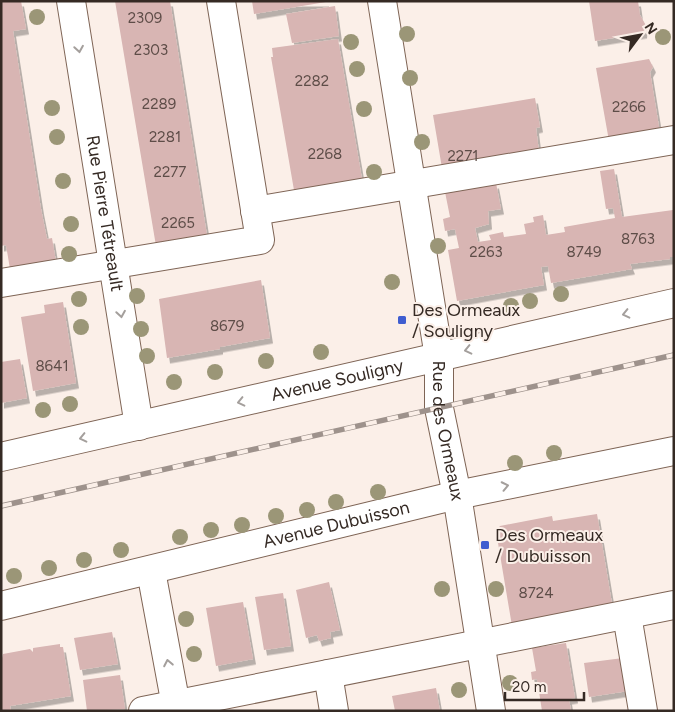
<svg xmlns="http://www.w3.org/2000/svg" width="675" height="712" font-family="Figtree,sans-serif">
	<defs>
		<filter id="shadow"><feDropShadow dx="3" dy="5.5" stdDeviation="0" flood-color="#0004"/></filter>
	</defs>
	<rect width="100%" height="100%" fill="#fbefe8"/>
	<path fill="#d8b5b3" filter="url(#shadow)" d="M1 1H21L26 29 13 31 41 209 47 239 52 238 57 268 11 275 6 245 1 246Z
		M115 1H170L208 242 157 252Z
		M252 1H326V2L254 14Z
		M589 1H638L640 15 645 24 644 33 595 41Z
		M335 6 339 36 292 43 286 14Z
		M338 39 363 185 295 196 271 57H273L272 48Z
		M649 59 653 67 650 72 660 133 609 141 596 68Z
		M535 98 540 127 536 128 539 152 443 174 433 115Z
		M614 169 622 217 673 210 674 257H670V259L630 264 632 269 551 283 548 266 541 267 544 285 457 301 448 250 459 248 455 229 445 231 443 219 450 217 445 192 496 183 501 209 488 211 489 224 475 228 478 242 491 240 489 235 503 232 504 237 526 234 524 224 534 222 533 217 543 215 546 235 565 232 564 227 615 218 613 208 606 209 600 171Z
		M261 280 270 338 220 347V349L167 358 159 299Z
		M63 302 76 383 33 391 21 317 45 313 44 305Z
		M20 359 27 398 1 403V362Z
		M597 514 613 610 512 626 496 531 500 526 552 516 553 521Z
		M329 582 340 630 330 632 331 638 319 641 317 635 306 638 296 590Z
		M283 593 291 646 264 650 255 597Z
		M243 602 253 659 216 666 206 608Z
		M112 632 118 664 80 670 74 638Z
		M566 643 575 698 569 699 571 711H542L537 679 532 680 531 672 536 671 532 648Z
		M60 644V647H63L71 696 10 706 11 711H1V662L3 654 30 649 33 652V648Z
		M623 658 628 691 589 697 584 663Z
		M120 675 125 709 87 711 83 680Z
		M436 688 440 711H395L392 696Z"/>
	<g fill="none" stroke-linecap="round" stroke-linejoin="round">
		<g stroke="#7e6455" stroke-width="30">
			<g id="minor">
				<path id="s1" d="M71 1 139 426"/>
				<path id="s2" d="M382 1 439 357V408L457 495 491 711"/>
				<path d="M255 211 674 140"/>
				<path d="M1 283 260 240 221 1"/>
				<path id="s3" d="M1 457 674 303"/>
				<path d="M151 571 177 711"/>
				<path id="s4" d="M1 606 457 495 674 451"/>
				<path d="M627 615 643 711"/>
				<path d="M328 674 334 711"/>
				<path d="M143 711 674 605"/>
			</g>
		</g>
		<use href="#minor" stroke="#fff" stroke-width="28"/>
		<g stroke="#9e928c" stroke-width="5.5">
			<path id="rail" d="M1 506 674 355"/>
		</g>
		<use href="#rail" stroke="#fbefe8" stroke-width="4" stroke-dasharray="11" stroke-linecap="butt"/>
	</g>
	<g fill="#9b9677">
		<circle cx="37" cy="17" r="8"/>
		<circle cx="407" cy="34" r="8"/>
		<circle cx="663" cy="37" r="8"/>
		<circle cx="351" cy="42" r="8"/>
		<circle cx="357" cy="69" r="8"/>
		<circle cx="410" cy="78" r="8"/>
		<circle cx="52" cy="108" r="8"/>
		<circle cx="364" cy="109" r="8"/>
		<circle cx="57" cy="137" r="8"/>
		<circle cx="422" cy="142" r="8"/>
		<circle cx="374" cy="172" r="8"/>
		<circle cx="63" cy="181" r="8"/>
		<circle cx="71" cy="224" r="8"/>
		<circle cx="438" cy="246" r="8"/>
		<circle cx="69" cy="254" r="8"/>
		<circle cx="392" cy="282" r="8"/>
		<circle cx="561" cy="294" r="8"/>
		<circle cx="137" cy="296" r="8"/>
		<circle cx="79" cy="299" r="8"/>
		<circle cx="530" cy="301" r="8"/>
		<circle cx="511" cy="306" r="8"/>
		<circle cx="81" cy="327" r="8"/>
		<circle cx="141" cy="329" r="8"/>
		<circle cx="321" cy="352" r="8"/>
		<circle cx="147" cy="356" r="8"/>
		<circle cx="266" cy="361" r="8"/>
		<circle cx="215" cy="372" r="8"/>
		<circle cx="174" cy="382" r="8"/>
		<circle cx="70" cy="404" r="8"/>
		<circle cx="43" cy="410" r="8"/>
		<circle cx="554" cy="453" r="8"/>
		<circle cx="515" cy="463" r="8"/>
		<circle cx="378" cy="492" r="8"/>
		<circle cx="336" cy="502" r="8"/>
		<circle cx="307" cy="510" r="8"/>
		<circle cx="276" cy="516" r="8"/>
		<circle cx="242" cy="525" r="8"/>
		<circle cx="211" cy="530" r="8"/>
		<circle cx="180" cy="537" r="8"/>
		<circle cx="121" cy="550" r="8"/>
		<circle cx="84" cy="560" r="8"/>
		<circle cx="49" cy="568" r="8"/>
		<circle cx="14" cy="576" r="8"/>
		<circle cx="442" cy="589" r="8"/>
		<circle cx="496" cy="589" r="8"/>
		<circle cx="186" cy="619" r="8"/>
		<circle cx="194" cy="654" r="8"/>
		<circle cx="510" cy="683" r="8"/>
		<circle cx="459" cy="690" r="8"/>
	</g>
	<defs><path id="oneway-chevron" d="M-2-3.5L2.5 0L-2 3.5" fill="none" stroke-width="1.6" stroke-linecap="round" stroke-linejoin="round" transform="scale(1.25)"/></defs>
	<g stroke="#a49f9c">
		<use href="#oneway-chevron" transform="translate(79 49) rotate(81)"/>
		<use href="#oneway-chevron" transform="translate(121 314) rotate(81)"/>
		<use href="#oneway-chevron" transform="translate(626 314) rotate(167)"/>
		<use href="#oneway-chevron" transform="translate(468 350) rotate(167)"/>
		<use href="#oneway-chevron" transform="translate(241 402) rotate(167)"/>
		<use href="#oneway-chevron" transform="translate(83 438) rotate(167)"/>
		<use href="#oneway-chevron" transform="translate(505 486) rotate(-12)"/>
		<use href="#oneway-chevron" transform="translate(168 663) rotate(-101)"/>
	</g>
	<g fill="#3f5dd0" stroke="#fbefe8" stroke-width="2">
		<rect x="397" y="315" width="10" height="10" rx="2.5"/>
		<rect x="480" y="540" width="10" height="10" rx="2.5"/>
	</g>
	<g text-anchor="middle" dominant-baseline="central" stroke-width="4" stroke-linejoin="round" paint-order="stroke">
		<g font-size="15" fill="#5e4d48">
			<text x="145" y="18">2309</text>
			<text x="151" y="50">2303</text>
			<text x="312" y="81">2282</text>
			<text x="159" y="104">2289</text>
			<text x="629" y="107">2266</text>
			<text x="165" y="137">2281</text>
			<text x="325" y="154">2268</text>
			<text x="463" y="156">2271</text>
			<text x="170" y="172">2277</text>
			<text x="178" y="223">2265</text>
			<text x="638" y="239">8763</text>
			<text x="486" y="252">2263</text>
			<text x="584" y="252">8749</text>
			<text x="227" y="326">8679</text>
			<text x="52" y="366">8641</text>
			<text x="536" y="593">8724</text>
		</g>
		<g font-size="18" fill="#352a24" stroke="#fbefe8">
			<text stroke="none"><textPath href="#s1" startOffset="215">Rue Pierre Tétreault</textPath></text>
			<text stroke="none"><textPath href="#s3" startOffset="345">Avenue Souligny</textPath></text>
			<text stroke="none"><textPath href="#s2" startOffset="435">Rue des Ormeaux</textPath></text>
			<text stroke="none"><textPath href="#s4" startOffset="345">Avenue Dubuisson</textPath></text>
		</g>
		<g font-size="18" fill="#352a24" stroke="#fbefe8" text-anchor="start">
			<text x="412" y="310">Des Ormeaux<tspan x="412" dy="21">/ Souligny</tspan></text>
			<text x="495" y="535">Des Ormeaux<tspan x="495" dy="21">/ Dubuisson</tspan></text>
		</g>
	</g>
	<rect width="675" height="712" fill="none" stroke="#352a24" stroke-width="5"/>
	<g transform="translate(640 35) rotate(58)" stroke="#fbefe8" stroke-width="4" paint-order="stroke">
	<path d="M0-4L9 19L0 12L-9 19Z" fill="#352a24"/>
	<text y="-8" font-size="14" font-weight="bold" text-anchor="middle" fill="#352a24">N</text>
	</g>
	<path d="M505 692v8h79v-8" fill="none" stroke="#352a24" stroke-width="2.5"/>
	<text x="512" y="692" font-size="15" fill="#352a24" stroke="#fbefe8" stroke-width="4" paint-order="stroke">20 m</text>
</svg>
